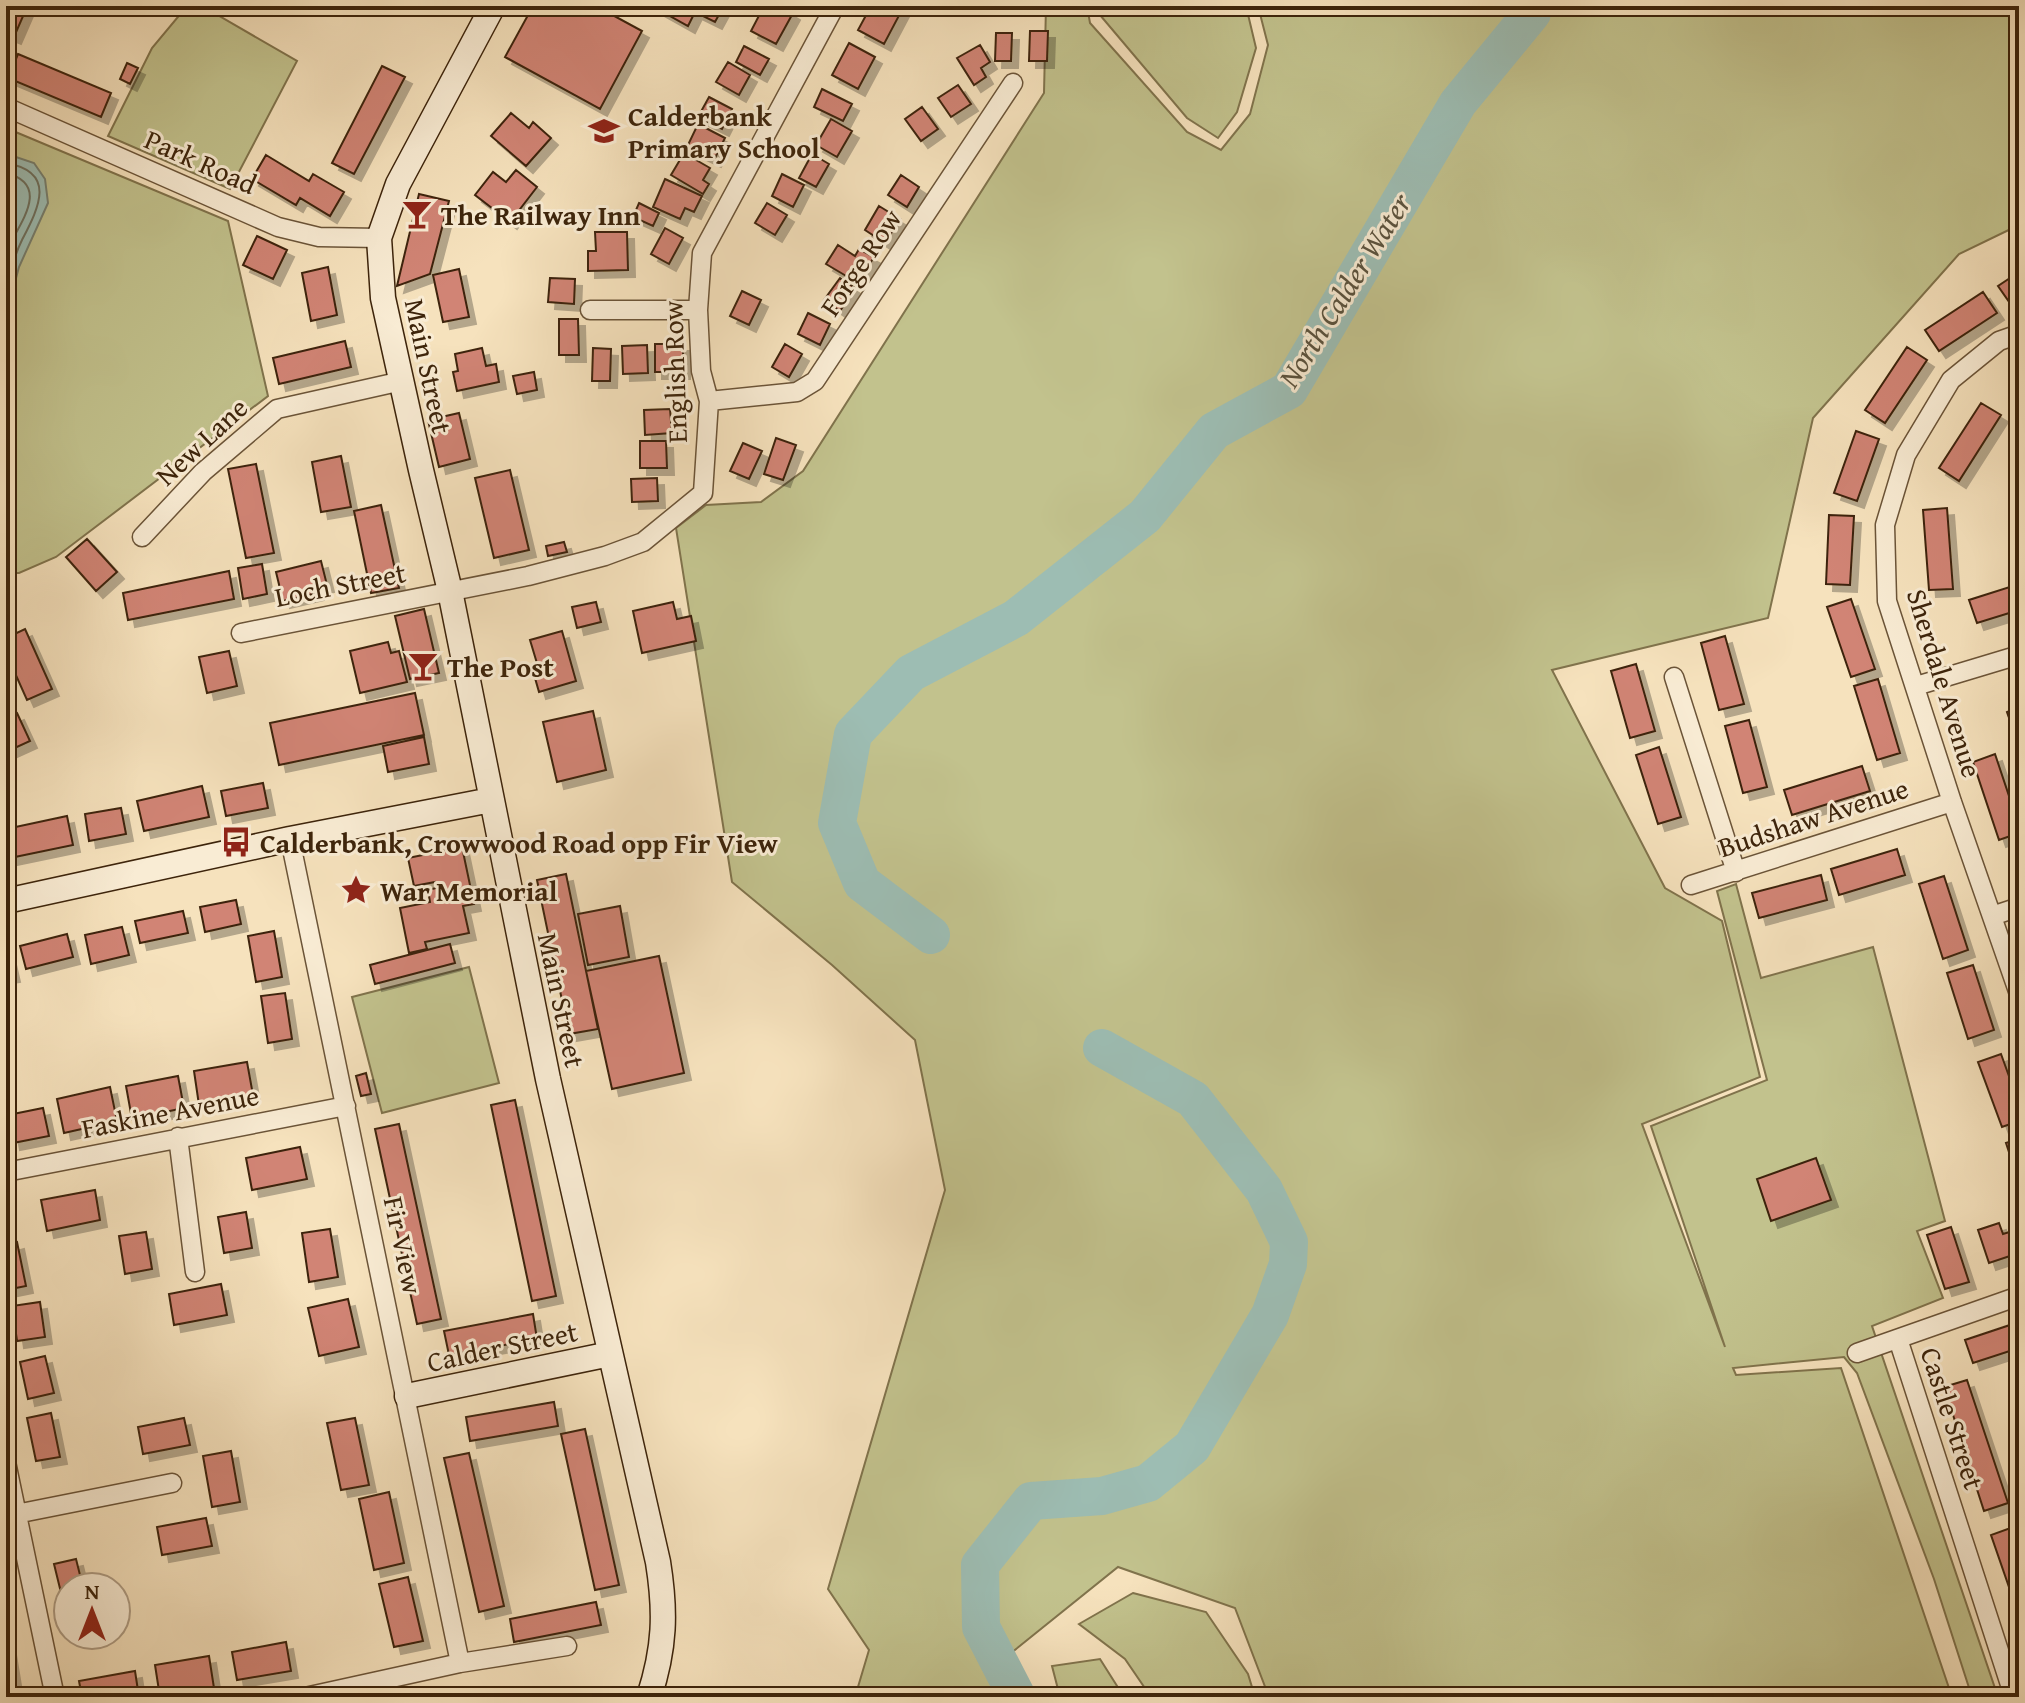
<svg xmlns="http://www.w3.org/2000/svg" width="2025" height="1703" font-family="'Gentium Book Plus',serif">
	<defs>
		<filter id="shadow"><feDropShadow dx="7" dy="7" stdDeviation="0" flood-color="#0004"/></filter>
	</defs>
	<rect width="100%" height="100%" fill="#f6e2bd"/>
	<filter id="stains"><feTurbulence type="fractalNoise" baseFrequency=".0025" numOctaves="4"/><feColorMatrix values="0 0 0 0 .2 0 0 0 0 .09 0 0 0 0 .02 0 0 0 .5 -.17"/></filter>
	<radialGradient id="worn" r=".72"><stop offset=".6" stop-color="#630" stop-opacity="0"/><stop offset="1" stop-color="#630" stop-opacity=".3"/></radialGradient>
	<path fill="#c2c28d" stroke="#80734c" stroke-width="2" d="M187 6H202L297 61 230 189 108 136 152 48Z
		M1046 6H1087L1090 23 1187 132 1221 150 1250 114 1268 45 1258 6H2019V225L1959 254 1813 418 1768 618 1552 670 1665 888 1722 921 1760 1077 1642 1124 1725 1347 1651 1126 1767 1080 1717 891 1736 884 1761 978 1873 947 1945 1221 1917 1231 1943 1298 1872 1326 1998 1697H1972L1934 1579 1857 1373 1844 1357 1733 1368 1736 1375 1841 1368 1952 1697H1269L1235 1608 1118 1567 990 1670 996 1697H855L869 1650 828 1589 945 1190 915 1040 832 965 732 882 676 528 706 505 761 502 803 471 1044 93Z
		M1099 6H1246L1256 48 1237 112 1218 138 1187 118 1100 15Z
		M6 128 228 221 268 396 56 557 19 573H6Z
		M469 967 499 1083 382 1113 352 997Z
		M1133 1593 1206 1612 1248 1674 1255 1697H1151L1125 1659 1079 1624Z
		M1100 1659 1124 1697H1060L1052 1666Z"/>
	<path fill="#9dbdb3" stroke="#778070" stroke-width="2" d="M10 155 34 163 45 179 48 203 19 267 8 308 6 156Z"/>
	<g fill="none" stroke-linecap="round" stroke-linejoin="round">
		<path stroke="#6d705f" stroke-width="2" d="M6 163C58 172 38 209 22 240 14 256 10 272 6 289
			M6 173C53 185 18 225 6 252"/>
		<path stroke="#9dbdb3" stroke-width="38" d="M931 935 862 883 837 823 853 734 911 673 1016 618 1145 516 1214 431 1289 390 1458 103 1532 13 1533 6
			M1017 1697 981 1627 980 1565 1031 1501 1102 1496 1148 1483 1192 1447 1270 1315 1288 1264 1289 1242 1264 1190 1193 1099 1102 1048"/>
	</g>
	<path fill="#d18475" stroke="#3d240b" stroke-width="2" filter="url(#shadow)" d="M19 6 27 7 14 37 7 34Z
		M533 6H596L642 31 600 109 505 57Z
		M652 6H717L722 9 715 22 695 12 688 26Z
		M764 6H781L793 13 776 44 751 31Z
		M871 6 903 8 884 44 858 30Z
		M1030 31H1048L1047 61H1029Z
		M996 33H1012L1011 61H995Z
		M849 43 875 57 858 89 832 75Z
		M980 45 990 62 981 68 986 77 974 85 957 58Z
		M744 46 769 59 760 75 736 62Z
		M18 54 111 93 101 117 8 78Z
		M728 62 750 75 739 95 716 82Z
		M127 63 138 68 130 84 120 79Z
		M382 66 405 77 354 174 332 163Z
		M958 85 971 104 951 117 938 98Z
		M822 89 852 104 843 121 814 107Z
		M709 97 732 109 722 129 698 117Z
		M922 107 938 129 921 141 905 119Z
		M511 113 529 128 533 122 551 138 526 166 491 136Z
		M831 119 852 131 837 157 816 145Z
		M698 124 725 138 714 160 687 147Z
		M684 153 710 168 703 180 709 184 703 194 671 175Z
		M812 154 829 164 816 187 799 178Z
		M266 155 309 181 313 174 344 192 330 216 300 198 296 205 252 179Z
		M516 170 537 187 510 222 475 195 493 172 506 182Z
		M782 174 804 185 793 207 772 196Z
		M901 175 919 187 907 207 888 195Z
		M665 179 702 196 694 212 685 208 680 219 653 207Z
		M419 194 449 201 430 274 397 286Z
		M639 203 659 213 653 226 633 217Z
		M767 203 787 215 775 235 755 223Z
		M879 206 900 219 885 243 865 230Z
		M665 228 683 238 669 264 651 254Z
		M595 232H627L628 270 588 271V251H596Z
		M257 236 287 250 273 279 243 265Z
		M838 245 855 256 859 249 874 257 858 283 826 264Z
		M328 267 337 315 311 321 302 273Z
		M459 269 469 317 443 322 433 275Z
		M2019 272V301L2012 306 1998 286Z
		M550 278 575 279 574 304 548 302Z
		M840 278 855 288 840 311 824 300Z
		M742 291 761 300 749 325 730 316Z
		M1983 292 1997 313 1939 351 1925 330Z
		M808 313 830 324 820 345 798 334Z
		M559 319H578L579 355H559Z
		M345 341 351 367 279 384 273 358Z
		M655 344H683V372H655Z
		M785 344 802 354 789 377 772 367Z
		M647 345 648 373 623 374 622 346Z
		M1907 347 1927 360 1885 423 1865 410Z
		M482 348 486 366 496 364 499 382 457 391 453 372 458 371 455 354Z
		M593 348 611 349 610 381H592Z
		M534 372 537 390 517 394 513 376Z
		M1981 403 2001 415 1959 481 1939 468Z
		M670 409 672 433 645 435 644 410Z
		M459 413 470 459 439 467 428 420Z
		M1856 431 1879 439 1857 501 1834 493Z
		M776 438 796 445 783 480 764 474Z
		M640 441H666L667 468H640Z
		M743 443 762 451 749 479 730 471Z
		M341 456 351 507 321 512 312 462Z
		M256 464 274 553 246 558 228 469Z
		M510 470 529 550 494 558 475 478Z
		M657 478 658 501 632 502 631 479Z
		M381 505 399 588 371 593 354 511Z
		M1947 508 1953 589 1929 590 1923 510Z
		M1829 515 1854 516 1850 585 1826 584Z
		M87 539 117 572 96 591 66 557Z
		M564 542 567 552 548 556 546 546Z
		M321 561 327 585 316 588 317 593 283 601 276 572Z
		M262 564 267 594 243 599 238 568Z
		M229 571 234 599 128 620 123 593Z
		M2019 584V610L1977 623 1969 600Z
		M1851 599 1875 669 1851 677 1827 607Z
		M596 602 601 622 577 628 572 607Z
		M673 602 677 619 691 616 696 641 642 653 633 611Z
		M424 609 439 673 410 679 395 616Z
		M25 629 52 689 27 700 6 653V638Z
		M562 631 576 681 539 692 533 671 539 670 530 640Z
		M1725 636 1744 704 1719 710 1701 643Z
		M388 642 391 653 399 651 407 682 360 693 350 651Z
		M229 651 237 686 207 693 199 657Z
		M1636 664 1655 731 1630 738 1611 671Z
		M1878 679 1900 753 1877 760 1854 686Z
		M415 693 424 735 279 765 270 723Z
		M2019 707V734L2015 735 2007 712Z
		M593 711 606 770 557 782 543 722Z
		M17 713 30 741 6 752V718Z
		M1749 720 1767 787 1743 793 1725 726Z
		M424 737 429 764 388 772 383 746Z
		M1659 747 1681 817 1658 824 1636 755Z
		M1995 754 2019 826V833L1999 840 1973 762Z
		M1862 766 1870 791 1792 815 1784 790Z
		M263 783 268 808 226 816 221 791Z
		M202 786 209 817 144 831 137 801Z
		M121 808 126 834 89 841 85 814Z
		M67 816 73 845 10 858 6 829Z
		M462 847 474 904 463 906 469 933 425 942 427 949 409 953 400 908 430 902 428 890 436 888 435 882 414 886 408 858Z
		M1897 849 1905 875 1839 895 1831 869Z
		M566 874 598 1029 569 1034 537 880Z
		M1821 875 1827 900 1759 918 1752 893Z
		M1944 876 1968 950 1943 959 1919 884Z
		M236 900 241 924 205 932 200 907Z
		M620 906 629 957 588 965 578 914Z
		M183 911 188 933 140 943 135 921Z
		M122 927 129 955 91 964 85 935Z
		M274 931 282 977 256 982 248 936Z
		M67 934 73 957 26 969 20 946Z
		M450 944 455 963 375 984 370 965Z
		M6 945 13 975 6 976Z
		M659 956 684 1073 612 1089 586 971Z
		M1973 965 1994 1030 1968 1039 1947 973Z
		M285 993 292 1039 268 1043 261 996Z
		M2001 1054 2019 1104V1121L2002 1127 1978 1062Z
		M247 1062 253 1095 199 1105 194 1071Z
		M366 1073 371 1094 361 1096 356 1076Z
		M178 1076 184 1108 132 1119 126 1086Z
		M110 1087 117 1121 64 1133 57 1099Z
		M515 1100 556 1296 532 1301 491 1105Z
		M43 1108 49 1136 13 1143 8 1115Z
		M399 1124 441 1319 417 1324 375 1129Z
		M2019 1139V1183L2006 1143Z
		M300 1147 307 1179 252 1190 246 1158Z
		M1816 1158 1831 1200 1771 1221 1757 1179Z
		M95 1190 100 1220 47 1231 41 1200Z
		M246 1212 252 1248 224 1253 218 1217Z
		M1999 1223 2003 1234 2019 1229V1253L1989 1263 1978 1230Z
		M1951 1227 1969 1282 1945 1289 1927 1235Z
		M330 1229 338 1277 309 1282 302 1233Z
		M146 1232 152 1269 125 1274 119 1236Z
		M17 1242 26 1286 6 1290V1245Z
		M221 1284 227 1315 174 1325 169 1294Z
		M348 1299 359 1347 319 1356 308 1308Z
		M40 1302 45 1337 17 1341 12 1306Z
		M533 1314 537 1339 449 1355 444 1331Z
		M2019 1322V1348L1973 1363 1965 1340Z
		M45 1356 54 1393 28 1399 20 1362Z
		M1967 1380 2008 1503 1984 1511 1944 1387Z
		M554 1402 558 1426 470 1441 466 1417Z
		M51 1413 60 1457 36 1461 27 1418Z
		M184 1418 190 1445 143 1454 138 1427Z
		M355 1418 369 1485 341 1490 327 1423Z
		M585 1429 619 1585 595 1590 561 1434Z
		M231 1451 240 1502 212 1507 203 1456Z
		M469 1453 504 1606 479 1612 444 1458Z
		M389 1492 404 1563 374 1570 359 1499Z
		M206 1518 212 1546 162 1555 157 1527Z
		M2016 1526 2019 1534V1616L1991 1535Z
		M76 1559 83 1587H68V1612L66 1613 54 1564Z
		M408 1577 423 1641 394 1647 379 1584Z
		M596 1602 601 1625 514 1642 510 1619Z
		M286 1642 291 1671 237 1680 232 1652Z
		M9 1648 17 1697H6V1649Z
		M209 1656 214 1688 160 1697 155 1665Z
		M135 1671 139 1697H82L79 1681Z"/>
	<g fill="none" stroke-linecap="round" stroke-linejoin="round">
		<g stroke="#6b5438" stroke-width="21">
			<path id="street" d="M6 107 278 227 319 237 379 238
				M590 310H698
				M2019 334 1999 341 1951 380 1906 455 1885 525 1887 601 1952 802 2019 994
				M709 401 797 392 815 381 1013 83
				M142 537 203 472 277 409 402 381
				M241 633 528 576 605 556 643 542 703 493 709 401 701 371 698 310 702 253 835 6
				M1674 677 1736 872
				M1916 686 2019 655
				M290 839 460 1663
				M1691 885 1952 802
				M1992 916 2019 907
				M178 1137 195 1272
				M6 1172 346 1106
				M1898 1339 2014 1697
				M1857 1353 2019 1296
				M6 1462 55 1697
				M16 1514 172 1483
				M305 1697 460 1663 567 1646"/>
		</g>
		<g stroke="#3d240b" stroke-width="27">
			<path id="secondary" d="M493 6 398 184 379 238 383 298 421 470 450 591 548 1079 658 1562C666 1612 665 1648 649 1697
				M6 901 290 839 491 800
				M407 1396 610 1354"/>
		</g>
		<use href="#street" stroke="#f9ecd4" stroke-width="18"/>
		<use href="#secondary" stroke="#f9ecd4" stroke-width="24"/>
	</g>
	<defs>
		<g id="school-bare" transform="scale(2.4)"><path d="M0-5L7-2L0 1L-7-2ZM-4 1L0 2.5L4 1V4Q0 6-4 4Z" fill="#8f2418" stroke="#f9ecd4" stroke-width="2.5" paint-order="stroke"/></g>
		<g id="bar-bare" transform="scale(2.4)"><path d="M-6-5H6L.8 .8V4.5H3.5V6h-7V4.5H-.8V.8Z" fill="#8f2418" stroke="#f9ecd4" stroke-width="2.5" paint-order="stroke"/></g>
		<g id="bus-bare" transform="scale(2.4)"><path d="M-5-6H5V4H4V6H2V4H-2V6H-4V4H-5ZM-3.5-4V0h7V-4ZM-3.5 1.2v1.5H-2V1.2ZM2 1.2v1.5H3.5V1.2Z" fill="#8f2418" stroke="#f9ecd4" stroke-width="2.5" paint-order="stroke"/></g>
		<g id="sight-bare" transform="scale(2.4)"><path d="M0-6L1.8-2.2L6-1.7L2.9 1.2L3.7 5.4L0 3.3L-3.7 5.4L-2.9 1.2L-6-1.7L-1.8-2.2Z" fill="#8f2418" stroke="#f9ecd4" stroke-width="2.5" paint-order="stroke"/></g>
	</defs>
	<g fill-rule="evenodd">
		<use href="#school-bare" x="604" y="131"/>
		<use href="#bar-bare" x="417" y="214"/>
		<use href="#bar-bare" x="423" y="666"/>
		<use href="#bus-bare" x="236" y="842"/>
		<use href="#sight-bare" x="356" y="890"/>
	</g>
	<g text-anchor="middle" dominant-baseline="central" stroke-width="6" stroke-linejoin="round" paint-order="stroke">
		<g font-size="28" font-weight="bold" fill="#3d240b" stroke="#f9ecd4" text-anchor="start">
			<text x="628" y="115">Calderbank<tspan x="628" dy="32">Primary School</tspan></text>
			<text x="441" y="214">The Railway Inn</text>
			<text x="447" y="666">The Post</text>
			<text x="260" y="842">Calderbank, Crowwood Road opp Fir View</text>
			<text x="380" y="890">War Memorial</text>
		</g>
		<g font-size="28" fill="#3d240b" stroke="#f9ecd4">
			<text transform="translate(201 161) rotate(24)">Park Road</text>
			<text transform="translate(860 262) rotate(-56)">Forge Row</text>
			<text transform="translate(429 366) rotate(78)">Main Street</text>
			<text transform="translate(674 372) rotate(-92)">English Row</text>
			<text transform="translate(201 441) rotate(-43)">New Lane</text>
			<text transform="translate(340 584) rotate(-11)">Loch Street</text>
			<text transform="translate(1945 683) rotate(73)">Sherdale Avenue</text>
			<text transform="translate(1813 817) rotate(-18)">Budshaw Avenue</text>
			<text transform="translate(562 1000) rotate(78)">Main Street</text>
			<text transform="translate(170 1111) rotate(-11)">Faskine Avenue</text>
			<text transform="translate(404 1245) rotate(78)">Fir View</text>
			<text transform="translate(502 1346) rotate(-12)">Calder Street</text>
			<text transform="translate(1953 1418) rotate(72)">Castle Street</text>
		</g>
		<g font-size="30" font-style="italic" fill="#5a523d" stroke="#f9ecd4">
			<text transform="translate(1344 290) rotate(-58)">North Calder Water</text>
		</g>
	</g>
	<rect width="2025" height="1703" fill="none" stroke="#f6e2bd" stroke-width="32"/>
	<rect x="8" y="8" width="2009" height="1687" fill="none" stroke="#3d240b" stroke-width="4"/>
	<rect x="16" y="16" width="1993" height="1671" fill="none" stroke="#3d240b" stroke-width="2"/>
	<g transform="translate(92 1611)"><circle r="38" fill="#f9ecd4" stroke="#ae9c84" stroke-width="2"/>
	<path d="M0-6L14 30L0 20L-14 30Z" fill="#8f2418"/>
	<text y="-12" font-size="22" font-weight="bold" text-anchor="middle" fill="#3d240b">N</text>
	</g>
	<rect width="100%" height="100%" filter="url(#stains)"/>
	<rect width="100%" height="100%" fill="url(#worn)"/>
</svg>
